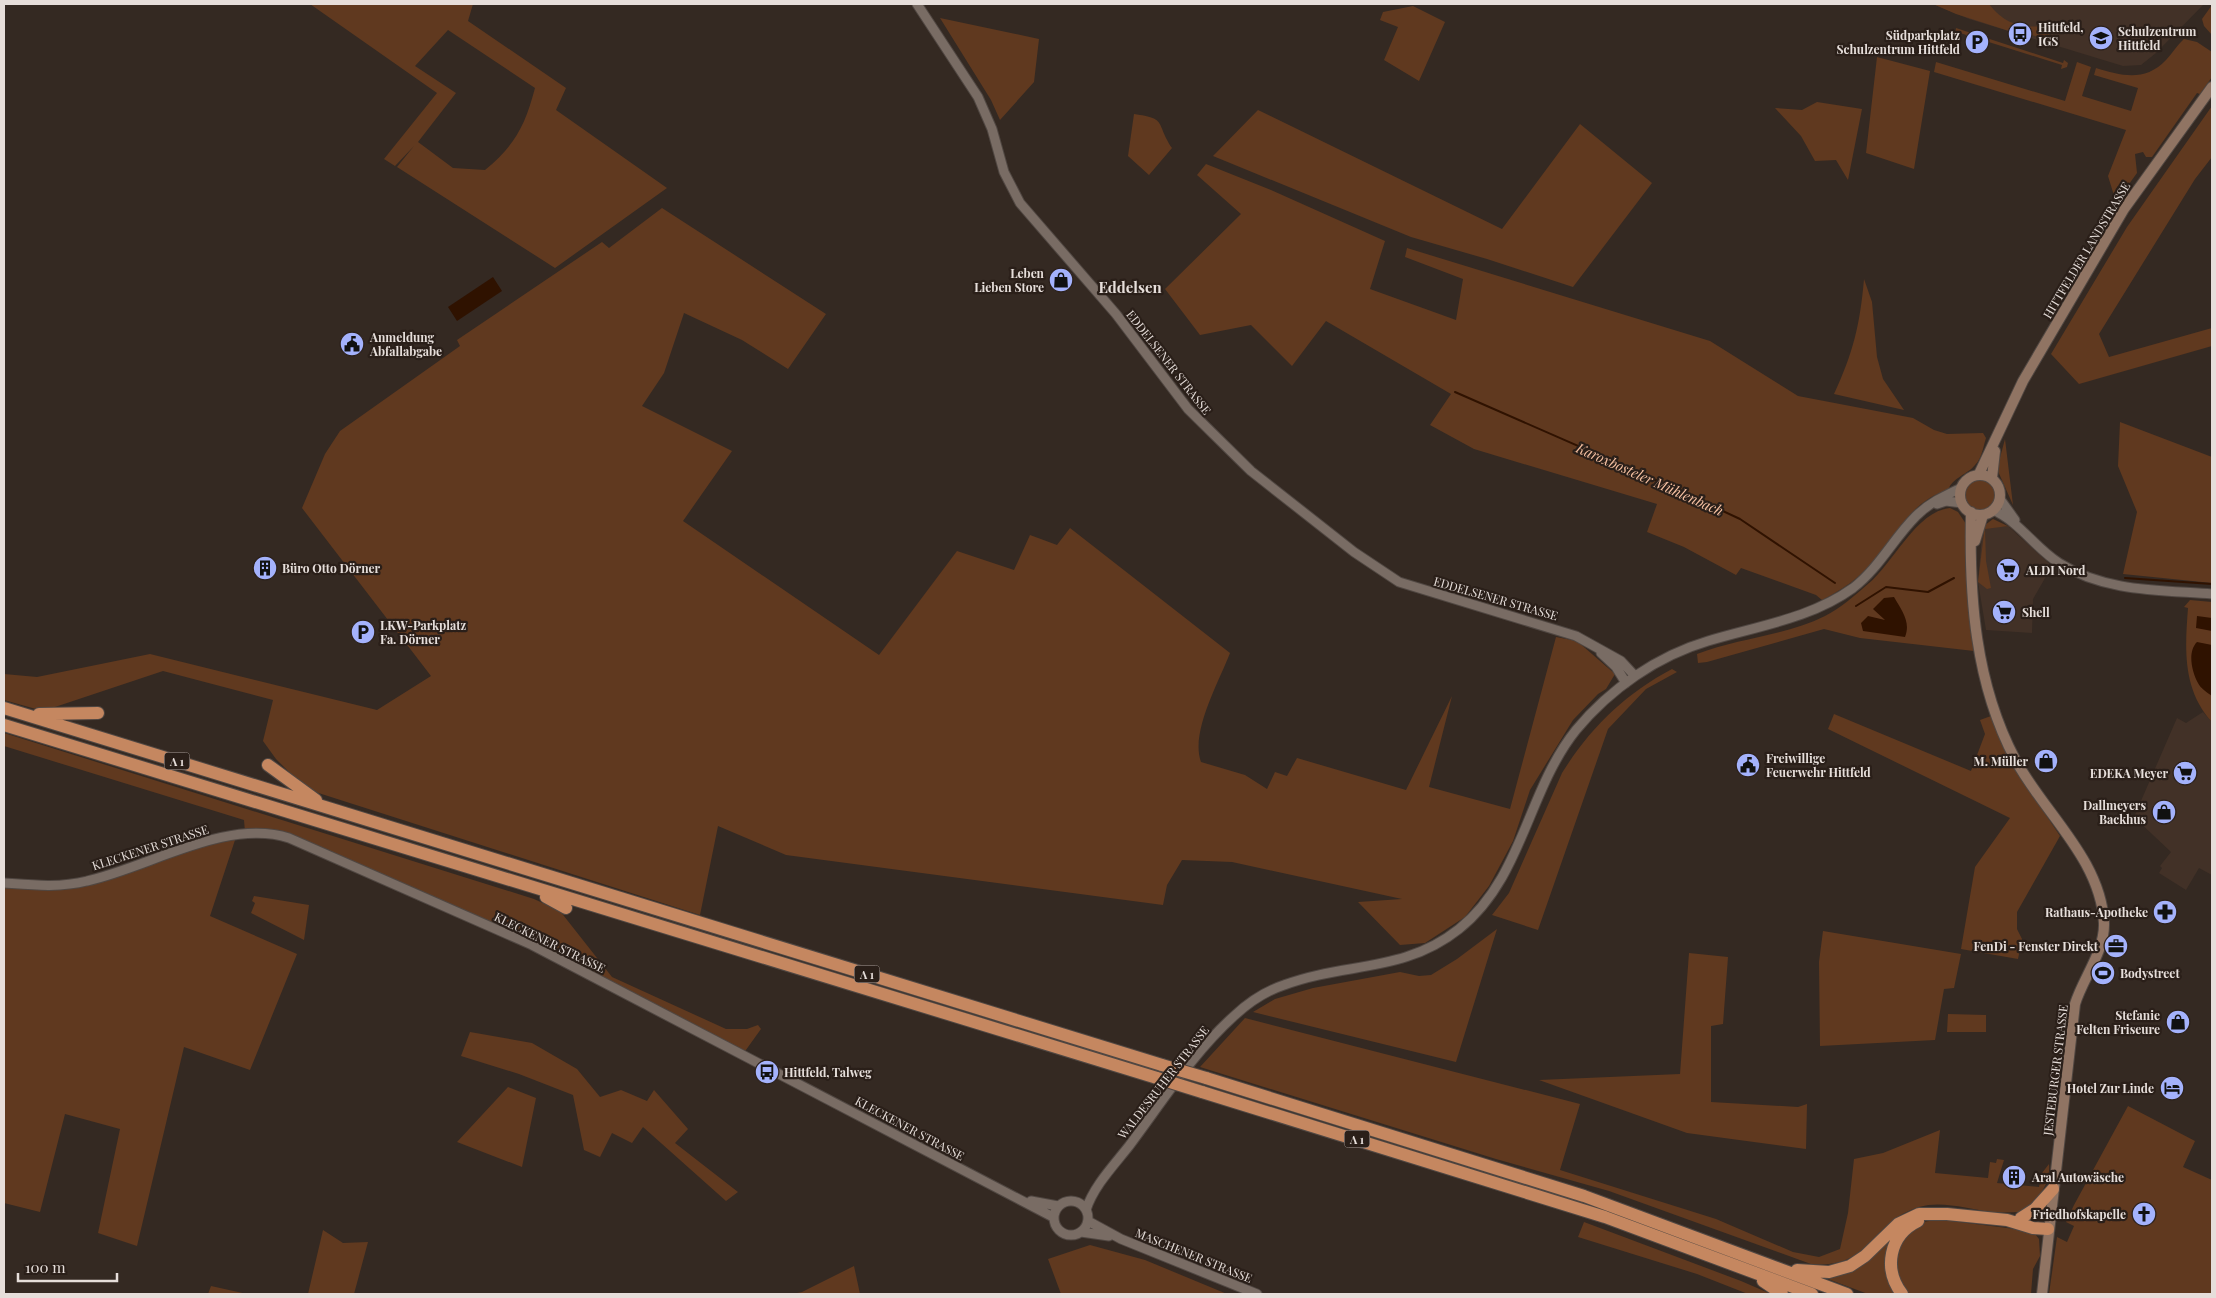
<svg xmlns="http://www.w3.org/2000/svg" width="2216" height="1298" font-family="'Playfair Display',serif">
	<rect width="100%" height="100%" fill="#342922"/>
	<path fill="#423127" d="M1933 4H2204L2156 53 2141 65 2123 66 1969 19Z
		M2008 526 2052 566 2033 599 2032 633 1986 630 1978 582 1982 535 1984 528Z
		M2203 712 2212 722V875L2199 868 2186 890 2159 873 2162 868 2160 866 2171 852 2134 817 2177 718 2186 723Z"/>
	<path fill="#60391f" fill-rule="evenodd" d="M310 4H473L468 21 566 88 556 110 667 188 555 268 397 167 414 146 395 166 384 159 437 93ZM448 30 535 88C525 126 515 145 485 170L453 168 418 142 456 93 415 66Z
		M1933 4H1989C2006 26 2023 28 2050 26L2055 30 2044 39 2017 30 2009 31 1956 14Z
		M2212 5V35L2204 26 2202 19Z
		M1413 6 1445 22 1419 81 1384 60 1398 27 1380 20 1383 12Z
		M940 18 1039 39 1034 82 1000 120 991 100Z
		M1956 28 2063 63 2064 60 2068 63 2067 67 2061 69 2062 65 1960 33 1958 38 1955 35Z
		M2184 39 2197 42 2212 52V77L2200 94 2197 93 2152 157H2146L2143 152 2135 154 2137 173 2116 202 2108 176 2126 130 1934 72 1936 62 2065 101 2077 62 2091 67 2082 96 2131 111 2138 88 2094 75 2096 68C2122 76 2145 82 2166 60 2172 54 2177 45 2184 39Z
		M1877 57 1930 71 1914 169 1866 153Z
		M1817 102 1862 109 1848 180 1836 160 1815 161 1801 136 1775 108 1802 110Z
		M2212 106V157L2195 179 2099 334 2109 357 2212 328V346L2079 384 2051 354 2127 227Z
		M1258 110 1502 229 1580 124 1652 183 1573 287 1487 259 1411 237 1213 156Z
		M1134 114C1168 119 1155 122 1172 148L1149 175 1128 156Z
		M1206 164 1271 190 1385 241 1370 289 1456 320 1463 279 1405 257 1407 248 1710 341 1798 396 1913 418 1934 430 1947 434 1983 433 1986 438C1983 447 1982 458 1975 465 1967 475 1953 477 1948 490 1911 501 1898 533 1874 561 1859 578 1842 590 1822 600L1816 595 1741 568 1736 575 1684 547 1647 532 1657 504 1474 449 1430 425 1451 394 1326 321 1292 366 1251 325 1200 335 1165 289 1241 214 1197 175Z
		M662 208 826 314 788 369 742 340 684 313 664 373 642 406 732 451 683 521 879 655 957 551 1014 570 1030 535 1057 545 1070 528 1230 653C1219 682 1190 732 1201 762L1245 775 1267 789 1275 772 1287 776 1297 758 1406 790 1452 696 1429 787 1510 809 1556 637 1577 641 1615 674 1606 689 1598 694 1573 720 1530 790 1513 841 1489 886 1465 917 1425 943 1400 945 1358 902 1402 899 1232 862 1182 860 1167 885 1163 905 786 855 718 826 700 915 306 789 276 759 263 741 273 700 163 671 43 711 4 700V674L37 677 150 654 377 710 431 676 302 508 325 454 340 431 460 346 457 340 602 242 609 248Z
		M1864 279 1872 302 1877 357 1883 379 1904 410 1834 394C1853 353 1860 325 1864 279Z
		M2120 422 2212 457V583L2123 574 2137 512 2118 466Z
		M2005 439 2013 505 1997 469Z
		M1965 495a15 15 0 1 1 30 0a15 15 0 1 1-30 0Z
		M1950 508 1958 512 1968 527 1965 564 1974 651 1860 638 1824 629 1707 662 1698 663 1697 654C1738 638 1785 636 1825 616 1841 608 1854 596 1868 584 1893 564 1916 511 1950 508Z
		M1993 519 2014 529 2027 542 2009 526 1985 529 1986 561 1991 588 1987 589 1978 582 1985 525Z
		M2190 600 2212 602V722C2182 689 2185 648 2188 608L2184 607Z
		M1672 669 1677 672 1646 689 1608 729 1538 930 1492 915 1509 893 1562 773C1590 728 1625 694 1672 669Z
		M1834 714 1971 771 1985 734 1980 720 1991 716 2014 767 2060 836 2017 912V929L2022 939 2018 959 1961 949 1975 867 2010 818 1828 729Z
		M4 733 534 899 560 911 612 977 726 1029H747L758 1025 761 1029 743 1054 533 945 289 838 245 832 244 820 4 746Z
		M237 834 210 916 297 954 250 1070 184 1047 137 1246 98 1233 120 1129 65 1114 40 1212 4 1203V883L63 886Z
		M254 896 309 905 304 940 251 913 255 903 252 901Z
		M1497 929 1456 1062 1253 1012 1275 999 1313 988 1400 972 1419 976 1431 975 1457 959Z
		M1823 931 1961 954 1954 988 1944 989 1935 1040 1820 1046 1819 962Z
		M1689 953 1728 957 1723 1024 1711 1026V1102L1798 1107 1807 1104 1806 1149 1687 1133 1539 1080 1680 1074Z
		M1948 1014 1986 1015V1032H1947Z
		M1245 1018 1580 1104 1560 1170 1716 1219 1793 1252 1819 1257 1840 1249 1848 1213 1854 1159 1883 1153 1940 1130 1935 1173 1988 1178 1990 1162 1996 1163 1997 1159 2004 1160 1997 1183 2039 1187 2042 1173 2049 1164C2051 1186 2037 1199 2022 1212 2012 1212 2002 1213 1992 1212 1969 1209 1941 1200 1919 1207 1868 1223 1873 1269 1811 1264L1609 1191 1496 1159 1200 1067Z
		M470 1032 532 1043 577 1069 600 1097 621 1090 647 1101 654 1090 688 1129 675 1143 738 1192 726 1201 643 1127 632 1143 612 1133 600 1157 584 1150 573 1095 519 1074 461 1056Z
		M508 1087 536 1098 522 1167 457 1142Z
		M2128 1106 2195 1141 2183 1167 2212 1180V1294H2049L2057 1237 2067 1242 2074 1226 2066 1222 2074 1205Z
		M1943 1220 2023 1230 2035 1234 2039 1239 2040 1256 2033 1269 2031 1294H1910C1890 1278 1895 1243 1913 1227 1921 1220 1934 1221 1943 1220Z
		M1584 1222 1741 1281 1771 1294H1748L1697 1274 1578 1237Z
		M323 1230 343 1243 368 1242 354 1294H308Z
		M1887 1237 1895 1239 1899 1294H1868L1820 1276 1833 1274Z
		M1090 1245 1145 1260 1227 1294H1061L1048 1259Z
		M854 1266 860 1294H792L802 1292Z
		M211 1286 247 1294H208Z"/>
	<path fill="#2f1200" d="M493 277 502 291 457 321 448 307Z
		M1894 597C1902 611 1911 622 1905 637L1863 631 1861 623 1868 616 1885 620 1873 609 1884 598Z
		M2197 616 2212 618V631L2196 628Z
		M2197 642 2212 645V696C2208 693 2200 688 2198 683 2192 672 2187 652 2197 642Z"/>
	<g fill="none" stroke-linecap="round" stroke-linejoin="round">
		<path stroke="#2f1200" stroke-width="2" d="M1455 392 1665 484 1740 519 1835 583
			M2125 578 2212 584
			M1856 606 1886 587 1928 592 1954 578"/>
		<g stroke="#504742" stroke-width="11">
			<path id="tertiary" d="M917 4 978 97 992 129 1004 172 1020 203 1116 314 1188 409 1251 471 1354 552 1399 582 1576 636 1621 661 1635 676
				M2000 499 2015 520
				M1937 504 1946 501 1962 503
				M1993 510C2020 522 2035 548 2059 563 2105 592 2160 590 2212 594
				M1601 653 1616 667 1626 683
				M4 883C32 885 59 888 87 881 150 867 226 818 289 838L532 945 1053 1217
				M1054 1218a17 17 0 1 1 34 0a17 17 0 1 1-34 0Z
				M1031 1201 1058 1206
				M1086 1210C1093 1187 1114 1165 1129 1146 1162 1102 1193 1053 1234 1016 1249 1002 1266 991 1284 985 1345 962 1404 973 1459 929 1523 878 1527 791 1576 730 1610 689 1657 656 1708 641 1757 626 1810 619 1853 588 1879 568 1893 539 1916 516 1929 503 1944 496 1961 488
				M1088 1221 1121 1239 1257 1294
				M1081 1232 1109 1236"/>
		</g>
		<g stroke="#504742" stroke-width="12">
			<path id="secondary" d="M1979 474 2023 381 2124 209 2212 87
				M1960 495a20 20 0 1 1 40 0a20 20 0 1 1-40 0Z
				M1992 478 1995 451
				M1971 512C1969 597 1975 683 2015 759 2043 812 2101 859 2104 923 2105 951 2083 978 2075 1004L2042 1294
				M1975 541 1983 515"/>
		</g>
		<g stroke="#504742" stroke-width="14">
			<path id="motorway" d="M4 708 1162 1065
				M39 714 98 713
				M4 725 1157 1078
				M268 765 316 800
				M546 897 566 908
				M1206 1078 1584 1196 1847 1294
				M1202 1092 1605 1217 1812 1294
				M2021 1218 2035 1209 2053 1189
				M1797 1270 1829 1272 1850 1266 1865 1256 1898 1224 1919 1214H1947L2007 1220 2033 1228 2048 1229
				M1763 1281 1782 1294
				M1902 1294C1883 1269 1889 1235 1918 1221"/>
		</g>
		<use href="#tertiary" stroke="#796c64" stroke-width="9"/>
		<use href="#secondary" stroke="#907463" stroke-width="10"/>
		<use href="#motorway" stroke="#c58760" stroke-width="12"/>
		<g stroke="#504742" stroke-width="14" stroke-linecap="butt">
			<path id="motorway-bridge" d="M1162 1065 1206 1078
				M1157 1078 1202 1092"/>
		</g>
		<use href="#motorway-bridge" stroke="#c58760" stroke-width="12"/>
	</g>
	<defs>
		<g id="bus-disc" transform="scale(1.25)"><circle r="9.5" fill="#a4b2fc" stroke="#2a1f19"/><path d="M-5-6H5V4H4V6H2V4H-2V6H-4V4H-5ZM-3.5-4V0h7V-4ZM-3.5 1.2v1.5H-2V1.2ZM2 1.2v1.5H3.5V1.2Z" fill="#111"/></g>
		<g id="school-disc" transform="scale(1.25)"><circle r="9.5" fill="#a4b2fc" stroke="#2a1f19"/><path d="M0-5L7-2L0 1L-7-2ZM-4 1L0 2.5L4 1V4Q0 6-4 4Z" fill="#111"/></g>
		<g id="parking-disc" transform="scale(1.25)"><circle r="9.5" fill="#a4b2fc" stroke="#2a1f19"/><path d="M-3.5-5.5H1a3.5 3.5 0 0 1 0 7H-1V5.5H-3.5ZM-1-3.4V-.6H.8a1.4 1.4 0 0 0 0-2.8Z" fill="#111"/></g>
		<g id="shop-disc" transform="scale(1.25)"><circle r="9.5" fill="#a4b2fc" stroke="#2a1f19"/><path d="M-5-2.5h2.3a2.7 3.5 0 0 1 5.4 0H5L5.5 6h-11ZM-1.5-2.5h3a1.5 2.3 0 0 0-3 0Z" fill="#111"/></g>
		<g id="civic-disc" transform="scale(1.25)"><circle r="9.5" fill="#a4b2fc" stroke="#2a1f19"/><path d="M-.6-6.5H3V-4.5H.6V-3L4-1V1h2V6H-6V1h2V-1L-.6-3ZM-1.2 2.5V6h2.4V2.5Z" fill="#111"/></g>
		<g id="building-disc" transform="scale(1.25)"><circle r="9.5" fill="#a4b2fc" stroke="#2a1f19"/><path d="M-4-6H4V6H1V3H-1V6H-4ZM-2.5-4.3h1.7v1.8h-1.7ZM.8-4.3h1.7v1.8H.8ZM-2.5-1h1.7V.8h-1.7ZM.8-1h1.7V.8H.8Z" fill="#111"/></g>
		<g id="supermarket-disc" transform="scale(1.25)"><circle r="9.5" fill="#a4b2fc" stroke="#2a1f19"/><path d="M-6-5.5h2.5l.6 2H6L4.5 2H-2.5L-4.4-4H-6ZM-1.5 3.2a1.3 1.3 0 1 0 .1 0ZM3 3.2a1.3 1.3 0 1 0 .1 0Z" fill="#111"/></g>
		<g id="pharmacy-disc" transform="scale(1.25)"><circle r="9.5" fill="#a4b2fc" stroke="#2a1f19"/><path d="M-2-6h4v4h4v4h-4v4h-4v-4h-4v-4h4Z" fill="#111"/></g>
		<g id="office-disc" transform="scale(1.25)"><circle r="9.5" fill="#a4b2fc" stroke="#2a1f19"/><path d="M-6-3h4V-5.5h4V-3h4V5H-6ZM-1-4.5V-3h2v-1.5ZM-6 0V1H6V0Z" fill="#111"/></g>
		<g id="stadium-disc" transform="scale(1.25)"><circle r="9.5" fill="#a4b2fc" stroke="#2a1f19"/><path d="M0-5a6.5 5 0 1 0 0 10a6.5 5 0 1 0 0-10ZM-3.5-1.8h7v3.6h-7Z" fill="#111"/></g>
		<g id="hotel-disc" transform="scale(1.25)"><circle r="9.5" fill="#a4b2fc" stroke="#2a1f19"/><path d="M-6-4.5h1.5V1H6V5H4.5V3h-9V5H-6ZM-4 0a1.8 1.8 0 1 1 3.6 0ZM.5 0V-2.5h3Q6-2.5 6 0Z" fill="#111"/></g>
		<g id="church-disc" transform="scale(1.25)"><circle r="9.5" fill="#a4b2fc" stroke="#2a1f19"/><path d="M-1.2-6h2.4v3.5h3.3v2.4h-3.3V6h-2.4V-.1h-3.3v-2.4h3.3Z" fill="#111"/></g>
	</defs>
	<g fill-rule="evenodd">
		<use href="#bus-disc" x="2020" y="34"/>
		<use href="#school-disc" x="2101" y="38"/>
		<use href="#parking-disc" x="1977" y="42"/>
		<use href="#shop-disc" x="1061" y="280"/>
		<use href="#civic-disc" x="352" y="344"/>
		<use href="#building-disc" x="265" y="568"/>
		<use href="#supermarket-disc" x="2008" y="570"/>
		<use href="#supermarket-disc" x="2004" y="612"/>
		<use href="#parking-disc" x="363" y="632"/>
		<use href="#shop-disc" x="2046" y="761"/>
		<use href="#civic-disc" x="1748" y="765"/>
		<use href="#supermarket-disc" x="2185" y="773"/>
		<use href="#shop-disc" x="2164" y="812"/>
		<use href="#pharmacy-disc" x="2165" y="912"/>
		<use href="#office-disc" x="2116" y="946"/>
		<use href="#stadium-disc" x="2103" y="973"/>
		<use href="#shop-disc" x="2178" y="1022"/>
		<use href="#bus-disc" x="767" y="1072"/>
		<use href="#hotel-disc" x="2172" y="1088"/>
		<use href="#building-disc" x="2014" y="1177"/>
		<use href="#church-disc" x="2144" y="1214"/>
	</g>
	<g text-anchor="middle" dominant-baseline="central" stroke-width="4.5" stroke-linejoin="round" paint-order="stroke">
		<g fill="#2a1f19" stroke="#aea5a0" stroke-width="1">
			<rect x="164.5" y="752.5" width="25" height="17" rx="4"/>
			<rect x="854.5" y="965.5" width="25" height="17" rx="4"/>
			<rect x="1344.5" y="1130.5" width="25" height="17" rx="4"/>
		</g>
		<g font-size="11" font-weight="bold" fill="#e6deda">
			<text x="177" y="761">A 1</text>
			<text x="867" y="974">A 1</text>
			<text x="1357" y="1139">A 1</text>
		</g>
		<g font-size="12" font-weight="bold" fill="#e6deda" stroke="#2a1f19" text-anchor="start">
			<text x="2038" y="27">Hittfeld,<tspan x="2038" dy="14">IGS</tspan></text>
			<text x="2118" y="31">Schulzentrum<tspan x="2118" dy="14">Hittfeld</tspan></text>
			<text x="1960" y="35" text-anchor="end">Südparkplatz<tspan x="1960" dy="14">Schulzentrum Hittfeld</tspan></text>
			<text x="1044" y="273" text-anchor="end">Leben<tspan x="1044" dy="14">Lieben Store</tspan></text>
			<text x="370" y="337">Anmeldung<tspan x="370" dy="14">Abfallabgabe</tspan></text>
			<text x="282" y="568">Büro Otto Dörner</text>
			<text x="2026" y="570">ALDI Nord</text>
			<text x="2022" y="612">Shell</text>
			<text x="380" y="625">LKW-Parkplatz<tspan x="380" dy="14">Fa. Dörner</tspan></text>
			<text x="1766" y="758">Freiwillige<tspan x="1766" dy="14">Feuerwehr Hittfeld</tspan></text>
			<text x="2028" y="761" text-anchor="end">M. Müller</text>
			<text x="2168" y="773" text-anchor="end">EDEKA Meyer</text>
			<text x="2146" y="805" text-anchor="end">Dallmeyers<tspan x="2146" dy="14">Backhus</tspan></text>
			<text x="2148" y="912" text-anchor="end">Rathaus-Apotheke</text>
			<text x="2098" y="946" text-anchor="end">FenDi - Fenster Direkt</text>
			<text x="2120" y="973">Bodystreet</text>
			<text x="2160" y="1015" text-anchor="end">Stefanie<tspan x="2160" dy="14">Felten Friseure</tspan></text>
			<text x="784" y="1072">Hittfeld, Talweg</text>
			<text x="2154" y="1088" text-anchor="end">Hotel Zur Linde</text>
			<text x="2032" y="1177">Aral Autowäsche</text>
			<text x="2126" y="1214" text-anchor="end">Friedhofskapelle</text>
		</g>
		<g font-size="12" fill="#e6deda" stroke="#2a1f19">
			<text transform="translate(2086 250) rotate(-59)">HITTFELDER LANDSTRASSE</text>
			<text transform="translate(1169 362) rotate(52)">EDDELSENER STRASSE</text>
			<text transform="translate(1496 598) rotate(16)">EDDELSENER STRASSE</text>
			<text transform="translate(150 847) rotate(-18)">KLECKENER STRASSE</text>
			<text transform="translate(550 942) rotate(26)">KLECKENER STRASSE</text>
			<text transform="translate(2055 1070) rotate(-83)">JESTEBURGER STRASSE</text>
			<text transform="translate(1163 1082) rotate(-52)">WALDESRUHER STRASSE</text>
			<text transform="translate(910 1128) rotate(28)">KLECKENER STRASSE</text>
			<text transform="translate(1194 1255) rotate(22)">MASCHENER STRASSE</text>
		</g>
		<g font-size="14" font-style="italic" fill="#f6c1a2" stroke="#2a1f19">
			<text transform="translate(1650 479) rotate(24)">Karoxbosteler Mühlenbach</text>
		</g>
		<g font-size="15" font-weight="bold" fill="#e6deda" stroke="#2a1f19">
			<text x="1130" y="287">Eddelsen</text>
		</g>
	</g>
	<rect width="2216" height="1298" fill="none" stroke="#e6deda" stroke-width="10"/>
	<path d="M18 1273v8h99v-8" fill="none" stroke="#e6deda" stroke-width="2.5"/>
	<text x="25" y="1273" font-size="15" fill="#e6deda" stroke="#2a1f19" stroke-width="4" paint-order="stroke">100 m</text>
</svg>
